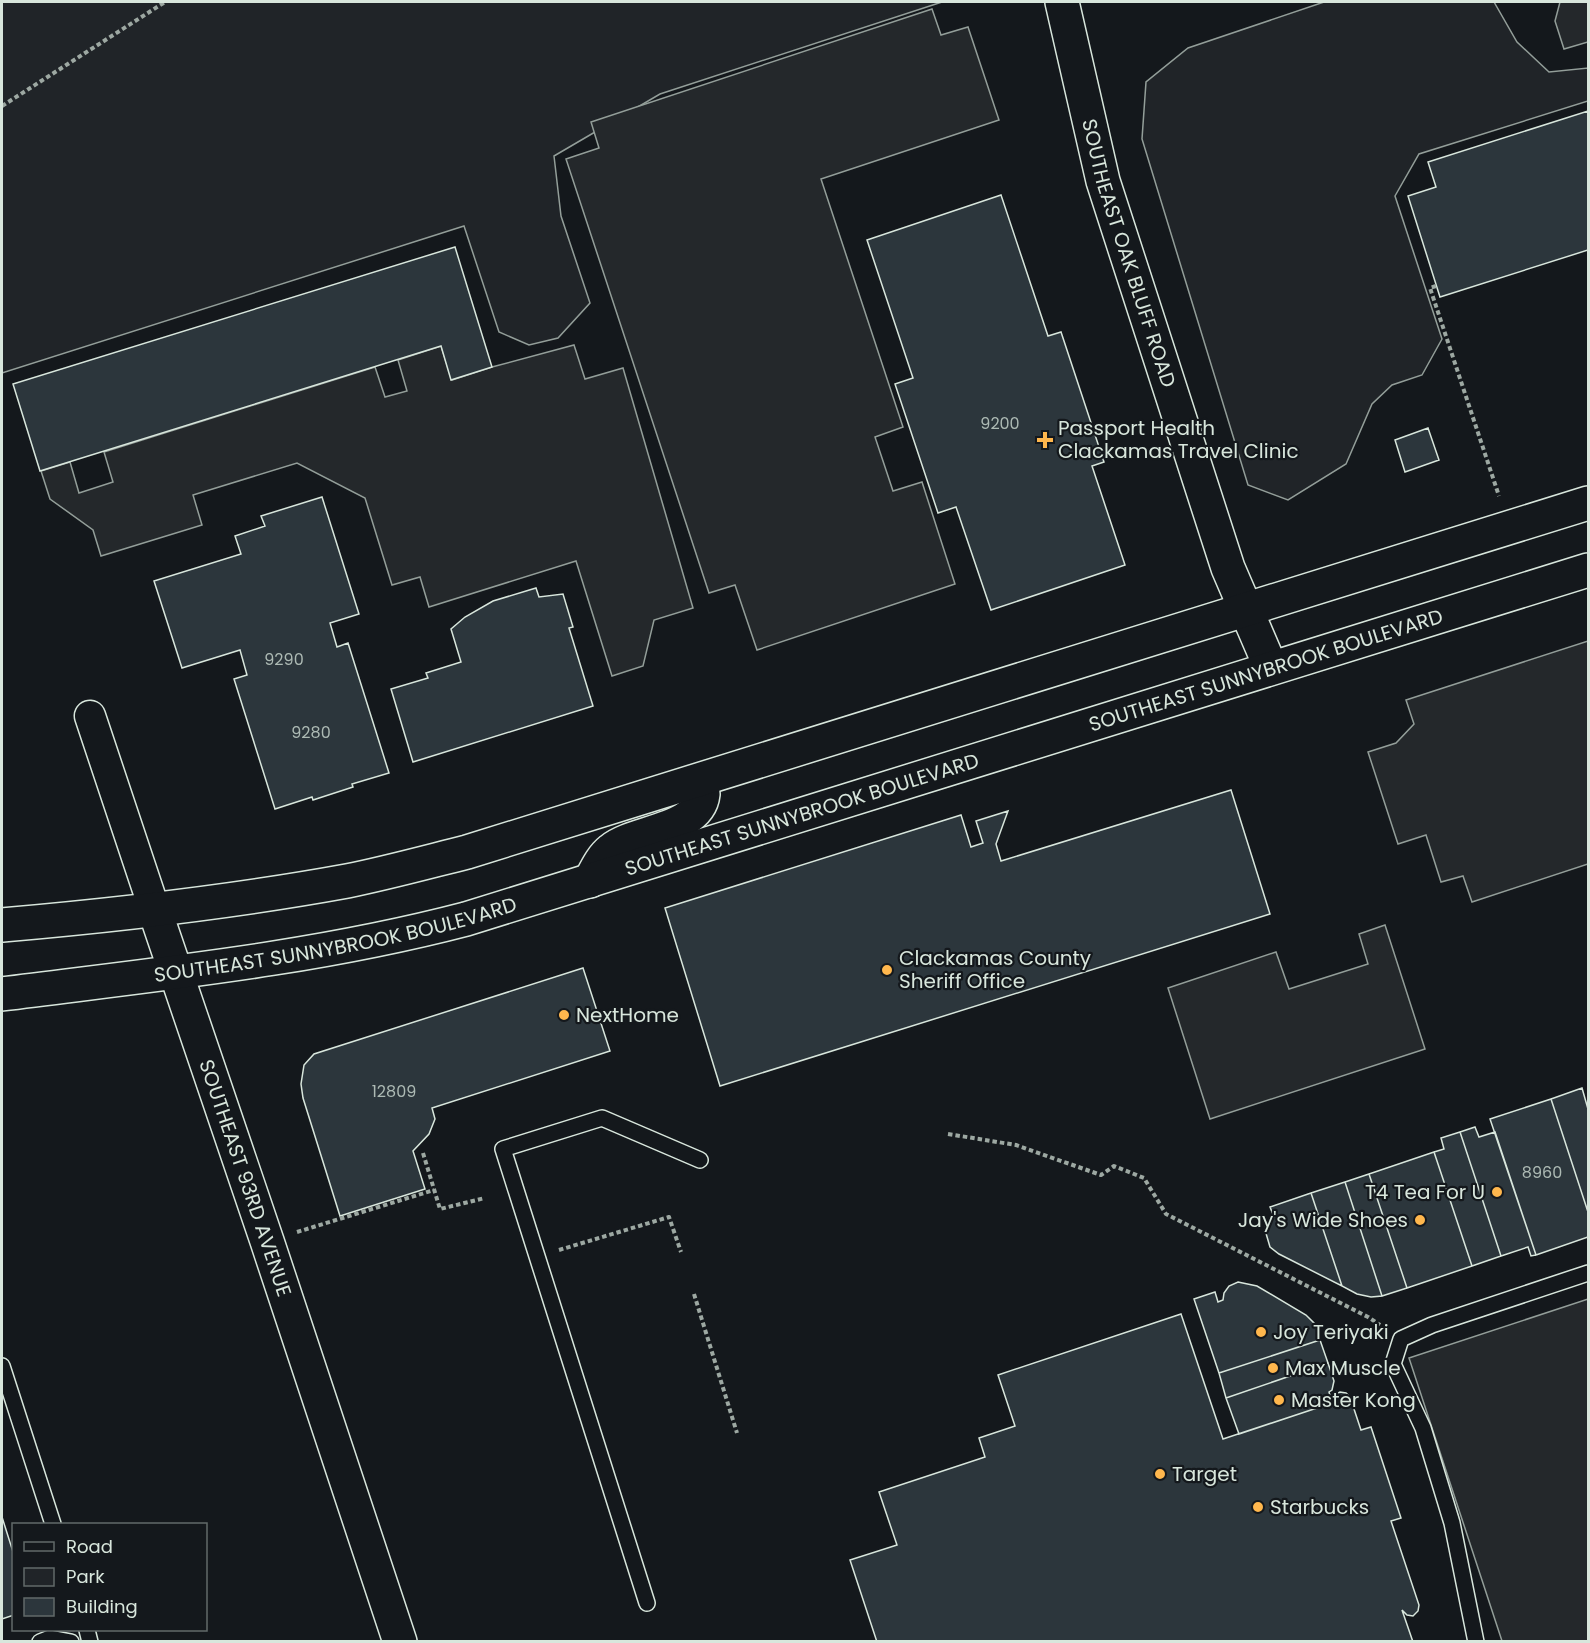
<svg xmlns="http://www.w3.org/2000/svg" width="1590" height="1643" font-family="Poppins,sans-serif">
	<rect width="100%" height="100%" fill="#14181c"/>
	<path fill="#202428" stroke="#939e99" stroke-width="1.5" d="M2 2H942L660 94 554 156 561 216 590 303 558 338 529 345 499 332 464 226 2 373Z
		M1324 2H1494L1517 42 1549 72 1588 68V101L1419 154 1395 196 1442 339 1422 375 1392 385 1372 404 1346 464 1288 500 1248 485 1142 139 1146 82 1188 48Z"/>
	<path fill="#24282b" stroke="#939e99" stroke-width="1.5" d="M1560 2H1588V42L1564 49 1555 21Z
		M932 9 941 35 968 27 999 120 821 179 903 427 875 437 893 491 922 482 955 584 757 650 735 585 709 593 566 159 599 148 591 122Z
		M574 345 585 379 623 368 693 608 654 620 643 666 612 676 576 561 429 607 420 577 392 585 365 498 297 463 193 495 202 525 101 556 93 530 50 499 41 471 70 462 79 493 113 482 104 452 375 367 385 397 407 391 398 360 441 346 452 380 492 367Z
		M1588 641V864L1472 902 1463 876 1441 882 1426 835 1398 844 1368 752 1396 743 1414 724 1406 700Z
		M1385 925 1425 1049 1210 1119 1168 988 1276 952 1289 989 1368 964 1359 934Z
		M1588 1299V1641H1502L1409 1358Z"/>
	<path fill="#2c363c" stroke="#d8e6dc" stroke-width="1.5" d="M1588 111V250L1440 297 1408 196 1436 187 1428 162Z
		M1001 195 1048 336 1061 332 1104 462 1092 466 1125 565 991 610 956 507 938 513 895 384 913 378 867 240Z
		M455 247 492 367 451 380 441 346 40 471 13 384Z
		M1428 428 1439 460 1405 472 1395 440Z
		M322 497 359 614 330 623 337 647 348 643 389 773 352 784 353 787 313 800 312 797 275 809 234 679 247 675 240 650 182 668 154 581 241 554 235 536 265 526 261 516Z
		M536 588 539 597 563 594 573 627 569 628 593 706 413 762 391 689 428 678 426 673 461 662 451 629 465 617 493 601Z
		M1231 790 1270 914 720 1086 665 908 961 815 971 847 983 843 976 821 1008 811 996 844 1001 861Z
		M583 968 610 1051 432 1108 435 1119 429 1134 413 1151 425 1189 340 1216 303 1098 301 1084 304 1065 314 1054Z
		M1582 1088 1588 1109V1212L1551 1099Z
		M1551 1099 1588 1212V1237L1536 1255 1490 1119Z
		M1475 1127 1479 1137 1495 1132 1536 1255 1531 1256 1528 1247 1501 1256 1460 1132Z
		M1460 1132 1501 1256 1472 1266 1434 1152 1444 1149 1441 1138Z
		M1434 1152 1472 1266 1407 1288 1369 1174Z
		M1369 1174 1407 1288 1382 1296 1345 1182Z
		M1345 1182 1382 1296 1371 1297 1357 1294 1342 1286 1311 1193Z
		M1311 1193 1342 1286 1279 1254 1270 1247 1265 1230 1266 1223 1274 1217 1270 1207Z
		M1238 1282 1257 1286 1306 1315 1315 1324 1320 1340 1219 1373 1194 1299 1215 1292 1218 1302 1223 1300 1224 1293 1229 1286Z
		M1181 1314 1223 1439 1332 1403 1334 1395 1340 1392 1346 1393 1350 1397 1361 1430 1371 1427 1401 1518 1391 1521 1419 1605 1418 1611 1413 1616 1407 1615 1402 1610 1413 1642H877L850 1560 897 1545 879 1492 985 1457 979 1438 1015 1426 998 1375Z
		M1320 1340 1328 1363 1226 1398 1219 1373Z
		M1328 1363 1334 1381 1332 1390 1329 1392 1332 1403 1239 1434 1226 1398Z
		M2 1517 14 1555V1615L2 1619Z"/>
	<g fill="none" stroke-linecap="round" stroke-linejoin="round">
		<g stroke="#d8e6dc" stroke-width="18">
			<path id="service" d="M2 1366 53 1524
				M647 1603 503 1149 602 1118 700 1160
				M87 1630 90 1642
				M40 1642 50 1638 71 1642
				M1476 1642 1452 1523 1423 1428 1393 1364 1401 1339 1432 1325 1588 1273"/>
		</g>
		<g stroke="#d8e6dc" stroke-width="33">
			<path id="minor" d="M90 716 155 911"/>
		</g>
		<g stroke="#d8e6dc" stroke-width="36">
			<g id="tertiary">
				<path id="s1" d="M1062 2 1103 181 1228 568 1271 668"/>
				<path id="s2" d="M155 911 267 1241 400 1642"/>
			</g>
		</g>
		<g stroke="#d8e6dc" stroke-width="36">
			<g id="secondary">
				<path d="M590 881C596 870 601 858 611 850 633 831 699 831 703 794 703 790 702 784 701 780"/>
				<path d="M2 925C117 915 232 902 347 881 387 873 427 862 467 852L1588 503"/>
				<path id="s3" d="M2 994C158 974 313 959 466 919L1588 570"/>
			</g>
		</g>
		<path stroke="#9da8a2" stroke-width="4" stroke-dasharray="4.5 3" stroke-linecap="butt" d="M2 106 165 2
			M1436 286 1430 288 1499 496
			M948 1134 1016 1145 1101 1175 1114 1166 1144 1178 1166 1214 1368 1317 1380 1325
			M423 1153 440 1209 485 1198
			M297 1232 434 1190
			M559 1250 669 1217 681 1252
			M694 1294 737 1433"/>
		<use href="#service" stroke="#14181c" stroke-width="15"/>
		<use href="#minor" stroke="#14181c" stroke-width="30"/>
		<use href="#tertiary" stroke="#14181c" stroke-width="33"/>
		<use href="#secondary" stroke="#14181c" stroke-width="33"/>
	</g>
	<g fill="#ffb74d" stroke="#14181c" stroke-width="2">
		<path d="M1042 431h6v6h6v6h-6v6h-6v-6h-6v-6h6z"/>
		<circle cx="887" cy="970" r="6"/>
		<circle cx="564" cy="1015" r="6"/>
		<circle cx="1497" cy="1192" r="6"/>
		<circle cx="1420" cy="1220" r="6"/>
		<circle cx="1261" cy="1332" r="6"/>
		<circle cx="1273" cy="1368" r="6"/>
		<circle cx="1279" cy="1400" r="6"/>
		<circle cx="1160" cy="1474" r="6"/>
		<circle cx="1258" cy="1507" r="6"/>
	</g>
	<g text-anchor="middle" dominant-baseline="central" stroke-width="4.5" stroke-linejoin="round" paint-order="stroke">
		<g font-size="16" fill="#adbab4">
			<text x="1000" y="423">9200</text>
			<text x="284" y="659">9290</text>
			<text x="311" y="732">9280</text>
			<text x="394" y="1091">12809</text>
			<text x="1542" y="1172">8960</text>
		</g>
		<g font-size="20" fill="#d8e6dc" stroke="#14181c">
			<text stroke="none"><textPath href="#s1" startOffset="260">SOUTHEAST OAK BLUFF ROAD</textPath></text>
			<text stroke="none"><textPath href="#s3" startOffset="1308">SOUTHEAST SUNNYBROOK BOULEVARD</textPath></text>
			<text stroke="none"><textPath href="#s3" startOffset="822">SOUTHEAST SUNNYBROOK BOULEVARD</textPath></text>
			<text stroke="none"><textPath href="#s3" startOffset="338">SOUTHEAST SUNNYBROOK BOULEVARD</textPath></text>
			<text stroke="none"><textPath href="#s2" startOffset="282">SOUTHEAST 93RD AVENUE</textPath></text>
		</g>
		<g font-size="20" fill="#d8e6dc" stroke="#14181c" text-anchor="start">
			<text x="1058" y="428">Passport Health<tspan x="1058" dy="23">Clackamas Travel Clinic</tspan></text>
			<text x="899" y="958">Clackamas County<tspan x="899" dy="23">Sheriff Office</tspan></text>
			<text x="576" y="1015">NextHome</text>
			<text x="1485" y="1192" text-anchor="end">T4 Tea For U</text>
			<text x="1408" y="1220" text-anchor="end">Jay's Wide Shoes</text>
			<text x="1273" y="1332">Joy Teriyaki</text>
			<text x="1285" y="1368">Max Muscle</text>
			<text x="1291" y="1400">Master Kong</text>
			<text x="1172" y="1474">Target</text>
			<text x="1270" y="1507">Starbucks</text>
		</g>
	</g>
	<rect width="1590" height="1643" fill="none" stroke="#d8e6dc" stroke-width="6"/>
	<rect x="12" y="1523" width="195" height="108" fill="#14181c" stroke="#626a69" stroke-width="1.5"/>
	<rect x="24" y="1542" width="30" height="9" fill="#14181c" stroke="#626a69" stroke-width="1.5"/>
	<text x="66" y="1553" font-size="18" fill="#d8e6dc">Road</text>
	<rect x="24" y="1568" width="30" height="18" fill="#202428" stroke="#626a69" stroke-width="1.5"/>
	<text x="66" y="1583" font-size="18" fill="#d8e6dc">Park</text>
	<rect x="24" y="1598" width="30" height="18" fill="#2c363c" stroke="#626a69" stroke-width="1.5"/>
	<text x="66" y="1613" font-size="18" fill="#d8e6dc">Building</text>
</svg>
